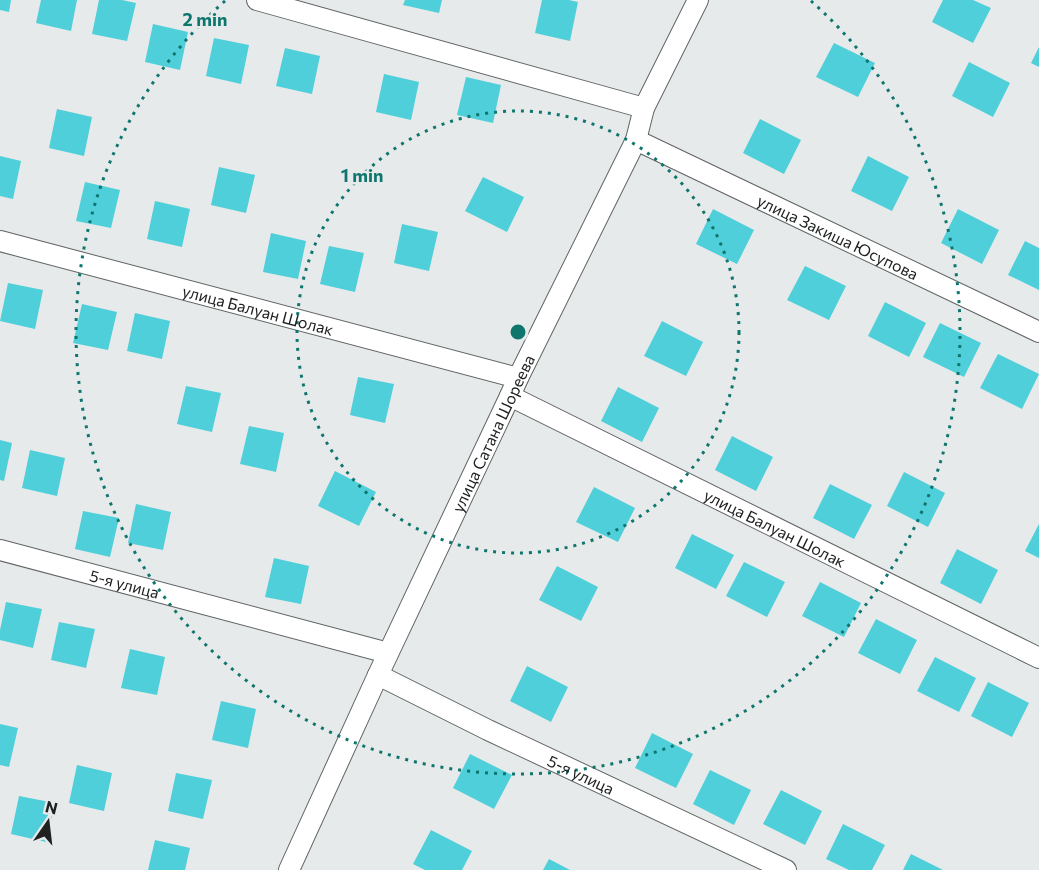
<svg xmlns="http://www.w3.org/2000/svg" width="1039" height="870" font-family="Commissioner,sans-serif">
	<rect width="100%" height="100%" fill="#e6eaea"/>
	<path fill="#4fcfd9" d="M0 0H11L9 12 0 10Z
		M41 0H77L71 31 36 23Z
		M99 0H122L136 3 127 41 92 34Z
		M405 0H442L439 13 403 5Z
		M542 0H569L578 2 570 41 535 33Z
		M943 0H973L991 8 973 43 932 22Z
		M153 24 188 32 180 70 145 62Z
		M214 38 249 45 241 84 206 76Z
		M834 43 875 63 858 97 816 77Z
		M1039 47V67L1031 63Z
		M285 48 320 56 312 94 276 86Z
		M969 62 1010 83 993 117 952 96Z
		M384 74 419 82 411 120 376 112Z
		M466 77 501 85 493 123 457 115Z
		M57 109 92 117 84 156 49 148Z
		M760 119 801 140 784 174 743 153Z
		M0 156 21 161 13 199 0 196Z
		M868 156 909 177 892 211 851 191Z
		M219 167 255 175 246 213 211 205Z
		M483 177 524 197 507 232 465 211Z
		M85 182 120 190 111 228 76 221Z
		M155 201 190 209 182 247 147 239Z
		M713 209 754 230 737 264 696 244Z
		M958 209 999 230 982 264 941 243Z
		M402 224 438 232 429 271 394 263Z
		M271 233 306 241 298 279 263 272Z
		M1025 241 1039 248V290L1008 275Z
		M329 246 364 253 355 292 320 284Z
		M805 266 846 286 829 320 787 300Z
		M8 283 43 290 35 329 0 321Z
		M885 302 926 323 909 357 868 336Z
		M82 304 117 312 108 350 73 343Z
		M135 313 170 321 162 359 127 351Z
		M662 321 703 342 686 376 644 356Z
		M940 323 981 343 964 377 923 357Z
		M998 354 1039 374 1022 409 980 388Z
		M358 377 394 384 385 423 350 415Z
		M186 386 221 393 212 432 177 424Z
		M618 387 659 408 642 442 601 421Z
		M249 426 284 433 276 472 240 464Z
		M732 436 773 457 756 491 715 470Z
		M0 440 12 443 4 481 0 480Z
		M30 450 65 458 57 496 22 488Z
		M335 471 376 492 359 526 318 506Z
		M904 472 945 493 928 527 887 506Z
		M830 484 872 505 854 539 813 518Z
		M594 487 635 508 618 542 576 522Z
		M136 504 171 512 163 550 128 543Z
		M83 511 119 518 110 557 75 549Z
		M1039 524V558L1025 551Z
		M692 534 734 555 716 589 675 568Z
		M957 549 998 570 981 604 940 583Z
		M274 558 309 566 301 604 265 597Z
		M744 562 785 582 767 617 726 596Z
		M557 566 598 587 581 621 539 600Z
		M820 582 861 603 844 637 802 616Z
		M6 602 42 609 33 648 0 640V630Z
		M876 619 917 640 900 674 858 653Z
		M59 622 95 629 86 668 51 660Z
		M130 649 165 657 157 695 121 688Z
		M935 657 976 678 959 712 917 691Z
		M527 666 568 687 551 722 510 701Z
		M988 682 1029 703 1012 737 971 716Z
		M221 701 256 709 248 748 212 740Z
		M0 724 18 728 9 767 0 765Z
		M652 733 693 754 676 788 635 768Z
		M470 754 512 775 494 809 453 788Z
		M77 765 112 773 104 811 69 803Z
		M710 770 751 790 734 825 693 804Z
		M176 773 212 780 203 819 168 811Z
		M781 790 822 811 805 845 763 824Z
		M19 796 55 803 46 842 11 834Z
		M843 824 885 845 872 870H849L826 859Z
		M431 830 472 851 462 870H425L413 864Z
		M155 840 190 848 185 870H148Z
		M911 854 943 870H903Z
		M549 859 570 870H543Z"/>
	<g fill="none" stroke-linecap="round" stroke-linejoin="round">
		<g stroke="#606464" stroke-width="22">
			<g id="minor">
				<path d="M257 0 644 108"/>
				<path id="s1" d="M636 140 1039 332"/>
				<path id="s2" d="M0 241 518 378"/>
				<path id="s3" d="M510 396 1039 658"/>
				<path id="s4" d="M0 550 388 653"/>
				<path id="s5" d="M378 675 488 730 786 870"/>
				<path id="s6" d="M289 870 378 675 510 396 518 378 636 140 644 108 698 0"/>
			</g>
		</g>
		<use href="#minor" stroke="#fff" stroke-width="20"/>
	</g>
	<g fill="none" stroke="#0f766e" stroke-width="3" stroke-dasharray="3 6">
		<circle cx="518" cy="332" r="221"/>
		<path d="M811 1A442 442 0 1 1 225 1"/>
	</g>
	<g text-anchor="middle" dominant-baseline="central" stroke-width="5" stroke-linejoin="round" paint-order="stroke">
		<g font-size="16" fill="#202222" stroke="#e6eaea">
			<text stroke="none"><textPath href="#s1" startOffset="224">улица Закиша Юсупова</textPath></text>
			<text stroke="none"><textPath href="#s2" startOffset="267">улица Балуан Шолак</textPath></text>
			<text stroke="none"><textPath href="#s6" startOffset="482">улица Сатана Шореева</textPath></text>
			<text stroke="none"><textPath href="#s3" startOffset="296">улица Балуан Шолак</textPath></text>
			<text stroke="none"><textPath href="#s4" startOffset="129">5-я улица</textPath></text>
			<text stroke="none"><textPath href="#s5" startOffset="226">5-я улица</textPath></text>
		</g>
	</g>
	<circle cx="518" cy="332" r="9" fill="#0f766e" stroke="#e6eaea" stroke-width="3"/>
	<g font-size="18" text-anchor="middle" font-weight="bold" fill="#0f766e" stroke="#e6eaea" stroke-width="5" stroke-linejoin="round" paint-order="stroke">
		<text x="205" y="26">2 min</text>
		<text x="362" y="182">1 min</text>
	</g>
	<g transform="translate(48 822) rotate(14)" stroke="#e6eaea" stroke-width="4.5" paint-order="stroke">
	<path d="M0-4.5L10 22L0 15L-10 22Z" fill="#202222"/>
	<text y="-9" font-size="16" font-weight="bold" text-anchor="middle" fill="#202222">N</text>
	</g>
</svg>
